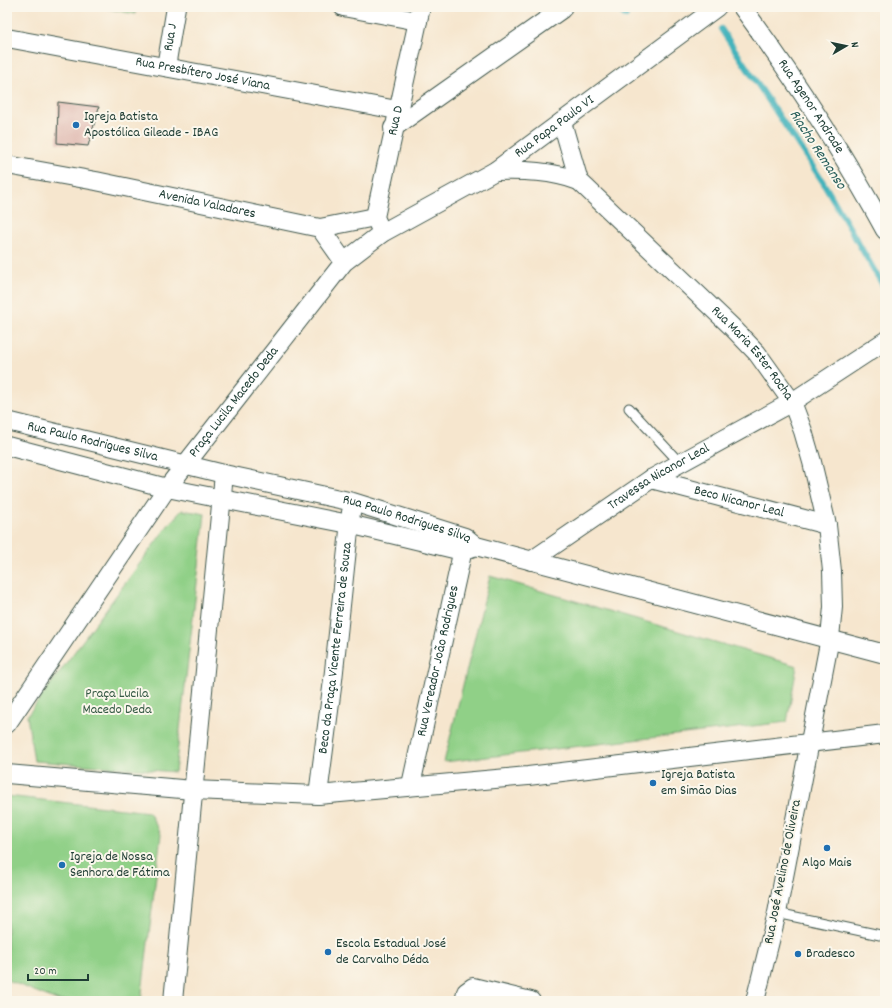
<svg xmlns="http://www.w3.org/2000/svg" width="892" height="1008" font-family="Dekko,sans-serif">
	<rect width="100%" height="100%" fill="#fbf7ec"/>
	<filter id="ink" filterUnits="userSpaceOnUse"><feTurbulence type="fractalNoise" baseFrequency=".025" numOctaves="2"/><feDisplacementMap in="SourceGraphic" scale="8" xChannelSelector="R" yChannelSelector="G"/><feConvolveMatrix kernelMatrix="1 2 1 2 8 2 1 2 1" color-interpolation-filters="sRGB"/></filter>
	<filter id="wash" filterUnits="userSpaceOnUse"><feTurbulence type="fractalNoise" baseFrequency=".012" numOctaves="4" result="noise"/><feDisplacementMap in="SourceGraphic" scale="16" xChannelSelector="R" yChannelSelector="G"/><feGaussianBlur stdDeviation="0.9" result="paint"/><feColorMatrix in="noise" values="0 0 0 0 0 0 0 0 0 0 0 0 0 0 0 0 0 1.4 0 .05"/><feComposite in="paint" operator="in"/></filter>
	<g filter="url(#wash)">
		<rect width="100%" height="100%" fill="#f6e6ce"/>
		<path fill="#90d087" stroke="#58865e" d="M98 7H137L135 14Z
			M182 510 205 514 175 772 34 761 27 716 169 524Z
			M490 576 797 666 787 722 444 762Z
			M7 796 149 812 161 834 141 1001H59L7 980Z"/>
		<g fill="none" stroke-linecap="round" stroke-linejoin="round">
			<path stroke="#44b4bc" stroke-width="6" d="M615 7 626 16
				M721 29 823 182 885 289"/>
		</g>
		<g id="blocks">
			<path fill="#d5a098" d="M58 102 99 107 88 146 57 143Z"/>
		</g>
	</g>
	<g filter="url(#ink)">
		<use href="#blocks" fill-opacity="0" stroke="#3f564b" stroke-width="1"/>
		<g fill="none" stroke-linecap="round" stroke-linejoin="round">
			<g stroke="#3f564b" stroke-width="11">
				<path id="lane" d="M629 408 680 463
					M777 913 880 935"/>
			</g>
			<g stroke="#3f564b" stroke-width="20">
				<g id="street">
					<path d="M343 7 418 21"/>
					<path id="s1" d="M742 7C794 78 843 152 885 230"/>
					<path id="s2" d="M7 38 397 110"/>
					<path id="s3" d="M166 67 176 7"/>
					<path id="s4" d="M562 122 579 181 731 326 757 353 792 402 803 431 812 462 827 525 832 571 833 607 830 638 777 913 755 1001"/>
					<path d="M393 128 562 9 560 7"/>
					<path id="s5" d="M7 165 96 181 320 228 344 262"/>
					<path d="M495 171C524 170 552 171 579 181"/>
					<path d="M320 228 375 217"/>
					<path id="s6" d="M382 233 375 217 421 7"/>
					<path id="s7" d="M7 421 224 474 353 502 465 537 476 546 885 654"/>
					<path d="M7 446 167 488 349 524 462 551 476 546"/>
					<path id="s8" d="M651 479 827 525"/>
					<path id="s9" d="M531 561 651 479 792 402 885 341"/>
					<path id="s10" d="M7 724 167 488 344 262 382 233 495 171 717 7"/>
					<path d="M7 774 193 790 318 795 528 776 885 734"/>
					<path id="s11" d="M411 785 465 540"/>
					<path id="s12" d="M318 795 333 680 351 512"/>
					<path d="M173 1001 224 474"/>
					<path d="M464 1001 466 992 473 987 531 1001"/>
				</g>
			</g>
			<use href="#lane" stroke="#fff" stroke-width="9"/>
			<use href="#street" stroke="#fff" stroke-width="18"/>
		</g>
	</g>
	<g fill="#1f6fb2" stroke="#fbf7ec" stroke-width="1.5">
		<circle cx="76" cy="125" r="4"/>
		<circle cx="653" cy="783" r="4"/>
		<circle cx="827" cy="848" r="4"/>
		<circle cx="62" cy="865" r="4"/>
		<circle cx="328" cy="952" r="4"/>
		<circle cx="798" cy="954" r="4"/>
	</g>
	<g text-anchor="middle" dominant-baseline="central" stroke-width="4" stroke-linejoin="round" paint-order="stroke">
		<g font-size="14" fill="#1f3d34" stroke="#fbf7ec">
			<text stroke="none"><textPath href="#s3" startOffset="30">Rua J</textPath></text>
			<text stroke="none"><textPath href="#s2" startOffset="199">Rua Presbítero José Viana</textPath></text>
			<text stroke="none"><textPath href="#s1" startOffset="121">Rua Agenor Andrade</textPath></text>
			<text stroke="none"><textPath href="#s6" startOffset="116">Rua D</textPath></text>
			<text stroke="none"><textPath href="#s10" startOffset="823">Rua Papa Paulo VI</textPath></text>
			<text stroke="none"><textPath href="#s5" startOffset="204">Avenida Valadares</textPath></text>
			<text stroke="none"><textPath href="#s4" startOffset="306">Rua Maria Ester Rocha</textPath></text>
			<text stroke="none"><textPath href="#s10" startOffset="394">Praça Lucila Macedo Deda</textPath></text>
			<text stroke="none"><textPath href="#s7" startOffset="88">Rua Paulo Rodrigues Silva</textPath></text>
			<text stroke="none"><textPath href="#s9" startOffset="153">Travessa Nicanor Leal</textPath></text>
			<text stroke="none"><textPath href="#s8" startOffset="91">Beco Nicanor Leal</textPath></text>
			<text stroke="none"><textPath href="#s7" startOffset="412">Rua Paulo Rodrigues Silva</textPath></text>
			<text stroke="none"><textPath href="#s12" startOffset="148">Beco da Praça Vicente Ferreira de Souza</textPath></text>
			<text stroke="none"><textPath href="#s11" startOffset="127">Rua Vereador João Rodrigues</textPath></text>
			<text transform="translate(783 872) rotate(-79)">Rua José Avelino de Oliveira</text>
		</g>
		<g font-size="14" fill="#1f3d34" stroke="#fbf7ec" text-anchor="start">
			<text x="84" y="117">Igreja Batista<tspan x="84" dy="16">Apostólica Gileade - IBAG</tspan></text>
			<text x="661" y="775">Igreja Batista<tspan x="661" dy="16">em Simão Dias</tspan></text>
			<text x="70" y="857">Igreja de Nossa<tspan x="70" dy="16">Senhora de Fátima</tspan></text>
			<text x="827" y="863" text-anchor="middle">Algo Mais</text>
			<text x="336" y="944">Escola Estadual José<tspan x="336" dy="16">de Carvalho Déda</tspan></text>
			<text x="806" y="954">Bradesco</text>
		</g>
		<g font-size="14" fill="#365a45" stroke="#fbf7ec">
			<text x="117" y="694">Praça Lucila<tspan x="117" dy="16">Macedo Deda</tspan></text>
		</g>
		<g font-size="15" font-style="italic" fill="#2a615d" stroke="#fbf7ec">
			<text transform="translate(817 150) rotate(57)">Riacho Remanso</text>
		</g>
	</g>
	<rect width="892" height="1008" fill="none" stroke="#fbf7ec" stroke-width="24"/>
	<g transform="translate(846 46) rotate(81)" stroke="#fbf7ec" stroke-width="3" paint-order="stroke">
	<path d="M0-3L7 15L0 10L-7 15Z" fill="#1f3d34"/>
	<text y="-6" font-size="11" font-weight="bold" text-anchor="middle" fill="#1f3d34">N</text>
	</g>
	<path d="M28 974v6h60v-6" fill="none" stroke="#1f3d34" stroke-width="2"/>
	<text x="34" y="974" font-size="12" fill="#1f3d34" stroke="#fbf7ec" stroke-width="3" paint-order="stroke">20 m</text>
</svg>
